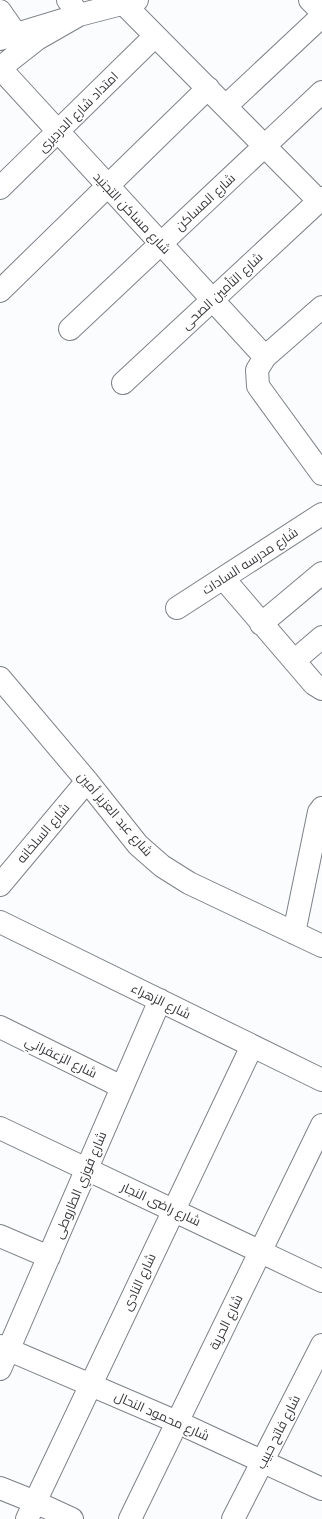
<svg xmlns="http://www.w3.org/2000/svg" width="322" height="1519" font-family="Poppins,Cairo,sans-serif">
	<rect width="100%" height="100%" fill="#fbfcfd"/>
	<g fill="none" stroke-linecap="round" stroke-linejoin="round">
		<g stroke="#7e8189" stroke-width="24">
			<path id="minor" d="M310 0 322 12
				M123 3 319 201
				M0 11 16 34
				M0 39 79 15 137 0
				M0 68 265 357
				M0 68 37 39 79 15 68 0
				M226 106 322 16
				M0 188 155 36
				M0 291 208 88
				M322 307 265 357 257 370 258 386 322 474
				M70 329 322 92
				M123 383 322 198
				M223 578 314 684 322 689
				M177 608 322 514
				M261 624 322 573
				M294 661 322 637
				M0 678 87 781 138 845 162 866 189 883 322 946
				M0 885 87 781
				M0 922 322 1080
				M294 933 319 812 322 808
				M0 1027 122 1087
				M0 1128 322 1281
				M0 1236 49 1257
				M0 1346 177 1422 322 1489
				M0 1369 160 1000
				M0 1488 35 1502 72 1519
				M27 1519 252 1046
				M130 1519 322 1125
				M233 1519 322 1345"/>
		</g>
		<use href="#minor" stroke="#fff" stroke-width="22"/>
	</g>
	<g text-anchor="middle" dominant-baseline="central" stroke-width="3.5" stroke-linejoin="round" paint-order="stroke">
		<g font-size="13" fill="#38393c" stroke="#fff">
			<text transform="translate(78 112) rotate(-45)">امتداد شارع الدرديرى</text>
			<text transform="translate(205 202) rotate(-43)">شارع المساكن</text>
			<text transform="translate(132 213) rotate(47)">شارع مساكن التجنيد</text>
			<text transform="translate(222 291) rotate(-43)">شارع التأمين الصحى</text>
			<text transform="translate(250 561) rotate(-33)">شارع مدرسه السادات</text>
			<text transform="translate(115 814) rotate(49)">شارع عبد العزيز أمين</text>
			<text transform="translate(43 833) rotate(-50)">شارع السلخانه</text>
			<text transform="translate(161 1001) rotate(26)">شارع الزهراء</text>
			<text transform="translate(61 1057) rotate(26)">شارع الزعفراني</text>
			<text transform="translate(80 1185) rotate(-67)">شارع فوزي الطاروطى</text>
			<text transform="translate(161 1204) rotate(25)">شارع راضى النجار</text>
			<text transform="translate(139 1282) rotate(-65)">شارع النادى</text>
			<text transform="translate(226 1322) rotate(-64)">شارع الحرية</text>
			<text transform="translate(162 1416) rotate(24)">شارع محمود النحال</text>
			<text transform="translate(278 1432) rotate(-63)">شارع فاتح حبيب</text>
		</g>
	</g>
</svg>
